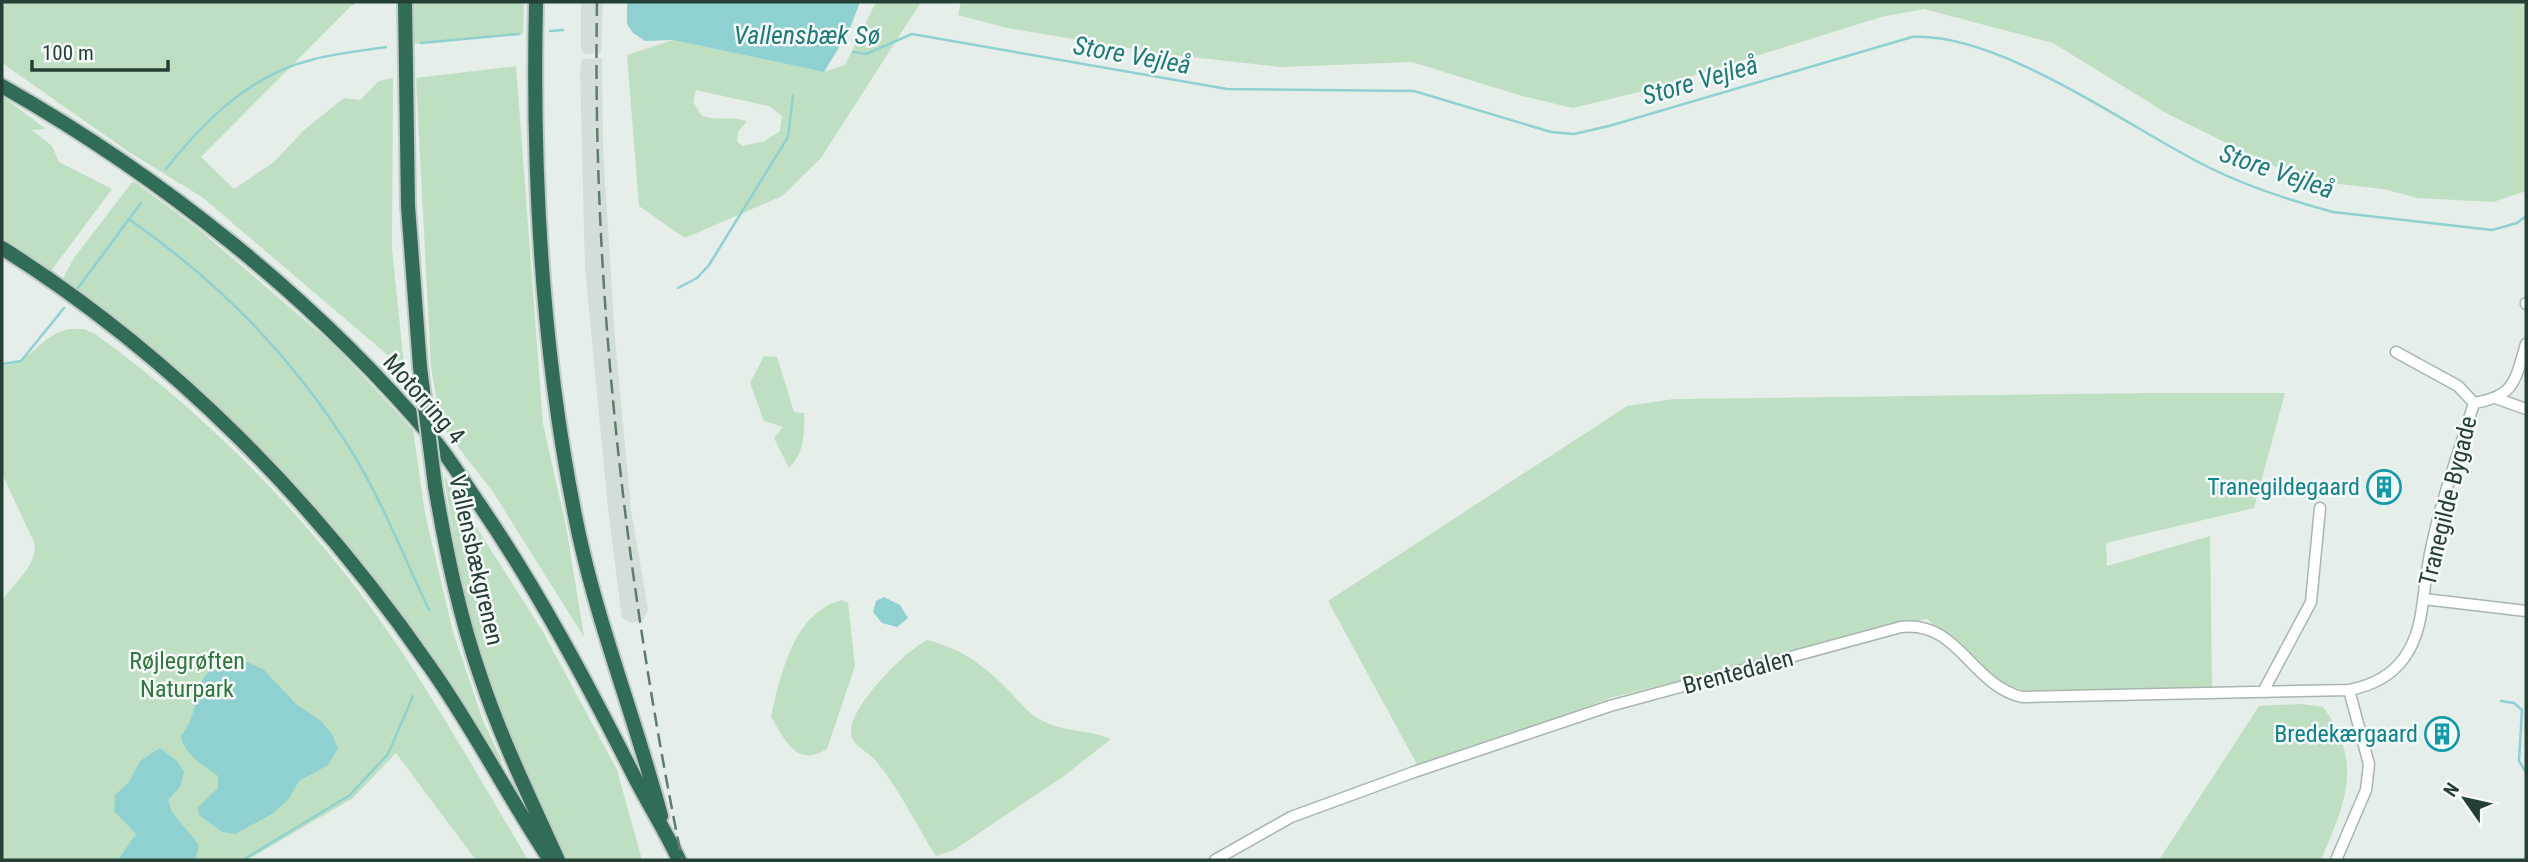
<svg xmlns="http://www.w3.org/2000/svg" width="2528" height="862" font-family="'Roboto Condensed',sans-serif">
	<rect width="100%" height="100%" fill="#e5eee9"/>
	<path fill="#d4ded8" d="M581 2H603L601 53 584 54 581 48Z
		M602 58 603 149 615 339 631 510 648 610 643 620 631 623 622 618 608 508 585 268 580 69 582 59Z"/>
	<path fill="#bfdfc2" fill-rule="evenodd" d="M2 2H355L201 157 234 189 274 162 304 130 344 98 360 100 379 81 393 78 392 249 404 365 390 357 202 197 129 152 2 63Z
		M414 2H524L523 34 414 44Z
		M876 2H921L821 158 782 196 685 238 639 206 627 55 673 40 824 72 845 65ZM696 90 769 106 782 116 780 131 765 141 743 146 737 142 738 132 747 121C730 116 718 121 702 116L693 102Z
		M961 2H2526V191L2493 202 2418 198 2383 189 2313 181 2269 164 2168 114 2053 43 1924 9 1881 17 1651 89 1573 108 1522 96 1412 62 1281 67 1164 54 1007 28 958 15Z
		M516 66 543 424 566 526 584 637 493 492 441 425 431 367 416 78Z
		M2 96 46 129 32 130 52 146 59 162 112 189 51 271 2 238Z
		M133 181 196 227 335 346 413 430 425 514 453 632 483 721 502 761 499 763C391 571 240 408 62 280L74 258Z
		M70 329H84L95 334C218 422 331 541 413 669 453 731 490 796 528 860H476L396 753 353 798 247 860H2V602C13 582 36 569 35 544L2 474V366C37 360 37 336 70 329Z
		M764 356 777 357 794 412 804 413C805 433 804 454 789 468L774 438 783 427 764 421 750 383Z
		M2158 393H2285L2254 508 2106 543 2107 566 2210 536 2212 688 2030 692 1998 683 1927 619 1610 698 1419 768 1328 601 1627 406 1674 399Z
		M444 476 543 632 617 770 642 860H568L523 775 466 614Z
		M841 600 848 603 855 666 827 749C795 768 786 740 771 717 781 674 793 614 841 600Z
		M927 640C963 649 985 666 1011 693 1020 702 1028 713 1039 719 1061 732 1087 729 1111 739L1064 776 954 850 936 856C916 825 899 788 875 760 869 753 856 747 852 738 842 713 906 650 927 640Z
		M2301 704 2323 707C2364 762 2345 804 2321 860H2159L2259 706Z"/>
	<path fill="#8fd1d1" d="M627 2H860L849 31 824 72 673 40 645 41 633 33 627 24Z
		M884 597 900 605 908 618 897 627 882 623 873 612 876 601Z
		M247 662 263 669 297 705 320 720 332 734 338 749 328 765 299 781 288 800 272 814 235 834 222 832 199 815 198 807 218 788V776C204 766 183 754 181 736 210 700 179 666 247 662Z
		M160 748 178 762 184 772 180 787 168 800 172 812 199 845 195 860H118L136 834 114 811 115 795 129 782 140 761Z"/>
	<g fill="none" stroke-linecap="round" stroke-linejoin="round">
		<path stroke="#8fd1d1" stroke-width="2.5" d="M352 2 353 4
			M550 31 563 30
			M421 43 519 34
			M853 52 866 54 912 34 1227 89 1414 91 1551 132 1574 134 1609 126 1912 37C2000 32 2129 128 2208 167 2246 186 2292 201 2333 212L2492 230 2517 223 2526 216
			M166 169C204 121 250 75 311 60 335 53 361 51 386 47
			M129 219C220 283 293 357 352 452 382 501 404 557 429 610
			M78 288 141 203
			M678 288 697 278 709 265 788 137 793 96
			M2 364 21 361 64 308
			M2501 701 2514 703 2522 710 2519 761 2526 772
			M243 860 350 795 388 754 413 696"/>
		<g stroke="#a7b6af" stroke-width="13">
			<path id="minor" d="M2526 303V304
				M2396 352 2458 386 2474 403
				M2498 399 2526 409
				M2424 599 2526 611
				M2264 690 2311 602 2320 508
				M1215 860 1291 817 1414 772 1610 706 1901 627C1958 620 1971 685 2022 697L2349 690C2370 686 2391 676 2404 658 2424 631 2422 596 2428 565 2437 510 2458 456 2474 403 2515 396 2515 381 2526 344
				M2336 860 2366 790 2369 764 2349 690"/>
		</g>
		<g stroke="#c2cac6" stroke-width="18">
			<path id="highway" d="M405 2 408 206 420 367
				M536 2C532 179 542 361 579 535 600 631 636 721 661 816
				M2 86C162 177 315 299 434 440 450 459 463 481 477 501 536 587 585 679 632 772 647 802 665 830 679 860
				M2 248C172 355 316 502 430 667 474 729 508 797 550 860
				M435 486C446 551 459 615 481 678 502 741 531 800 558 860"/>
		</g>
		<use href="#minor" stroke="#fff" stroke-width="10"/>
		<use href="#highway" stroke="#316c56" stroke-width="14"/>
		<path stroke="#5f7b6f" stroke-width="2.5" stroke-dasharray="14 7" stroke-linecap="butt" d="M597 2C592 290 625 578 682 860"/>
		<g stroke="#c2cac6" stroke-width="18" stroke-linecap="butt">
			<path id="highway-bridge" d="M420 367 435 486"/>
		</g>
		<use href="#highway-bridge" stroke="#316c56" stroke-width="14"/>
	</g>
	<defs>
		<g id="building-ring" transform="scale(1.75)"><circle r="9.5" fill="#f6faf8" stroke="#0f9aa8" stroke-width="1.5"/><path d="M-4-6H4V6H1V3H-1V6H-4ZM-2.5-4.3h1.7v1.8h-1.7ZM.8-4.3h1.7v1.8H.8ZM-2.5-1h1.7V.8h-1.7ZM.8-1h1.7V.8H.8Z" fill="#0f9aa8"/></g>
	</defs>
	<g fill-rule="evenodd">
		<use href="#building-ring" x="2384" y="487"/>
		<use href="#building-ring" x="2442" y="734"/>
	</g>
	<g text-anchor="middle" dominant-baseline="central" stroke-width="5" stroke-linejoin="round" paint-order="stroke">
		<g font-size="24" fill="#244034" stroke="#f6faf8">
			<text transform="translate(424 399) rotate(49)">Motorring 4</text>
			<text transform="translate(2448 501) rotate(-76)">Tranegilde Bygade</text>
			<text transform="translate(476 560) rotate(77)">Vallensbækgrenen</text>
			<text transform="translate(1738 672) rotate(-15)">Brentedalen</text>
		</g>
		<g font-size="24" fill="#0d838f" stroke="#f6faf8" text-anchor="end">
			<text x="2360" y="487">Tranegildegaard</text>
			<text x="2418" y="734">Bredekærgaard</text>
		</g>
		<g font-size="24" fill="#2f773f" stroke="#f6faf8">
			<text x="187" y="661">Røjlegrøften<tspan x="187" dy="28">Naturpark</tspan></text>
		</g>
		<g font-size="26" font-style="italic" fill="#1f7c7c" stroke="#f6faf8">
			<text x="807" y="35">Vallensbæk Sø</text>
			<text transform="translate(1132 55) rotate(10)">Store Vejleå</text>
			<text transform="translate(1700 80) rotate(-16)">Store Vejleå</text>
			<text transform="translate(2277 171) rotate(19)">Store Vejleå</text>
		</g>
	</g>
	<rect width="2528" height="862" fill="none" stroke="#244034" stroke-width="7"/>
	<g transform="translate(2465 799) rotate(304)" stroke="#f6faf8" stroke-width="5" paint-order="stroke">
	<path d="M0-5L12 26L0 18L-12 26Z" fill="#244034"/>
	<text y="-10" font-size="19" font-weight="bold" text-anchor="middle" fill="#244034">N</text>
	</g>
	<path d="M32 60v10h136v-10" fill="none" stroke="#244034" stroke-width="3.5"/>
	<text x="42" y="60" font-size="21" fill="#244034" stroke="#f6faf8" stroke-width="5" paint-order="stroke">100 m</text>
</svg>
